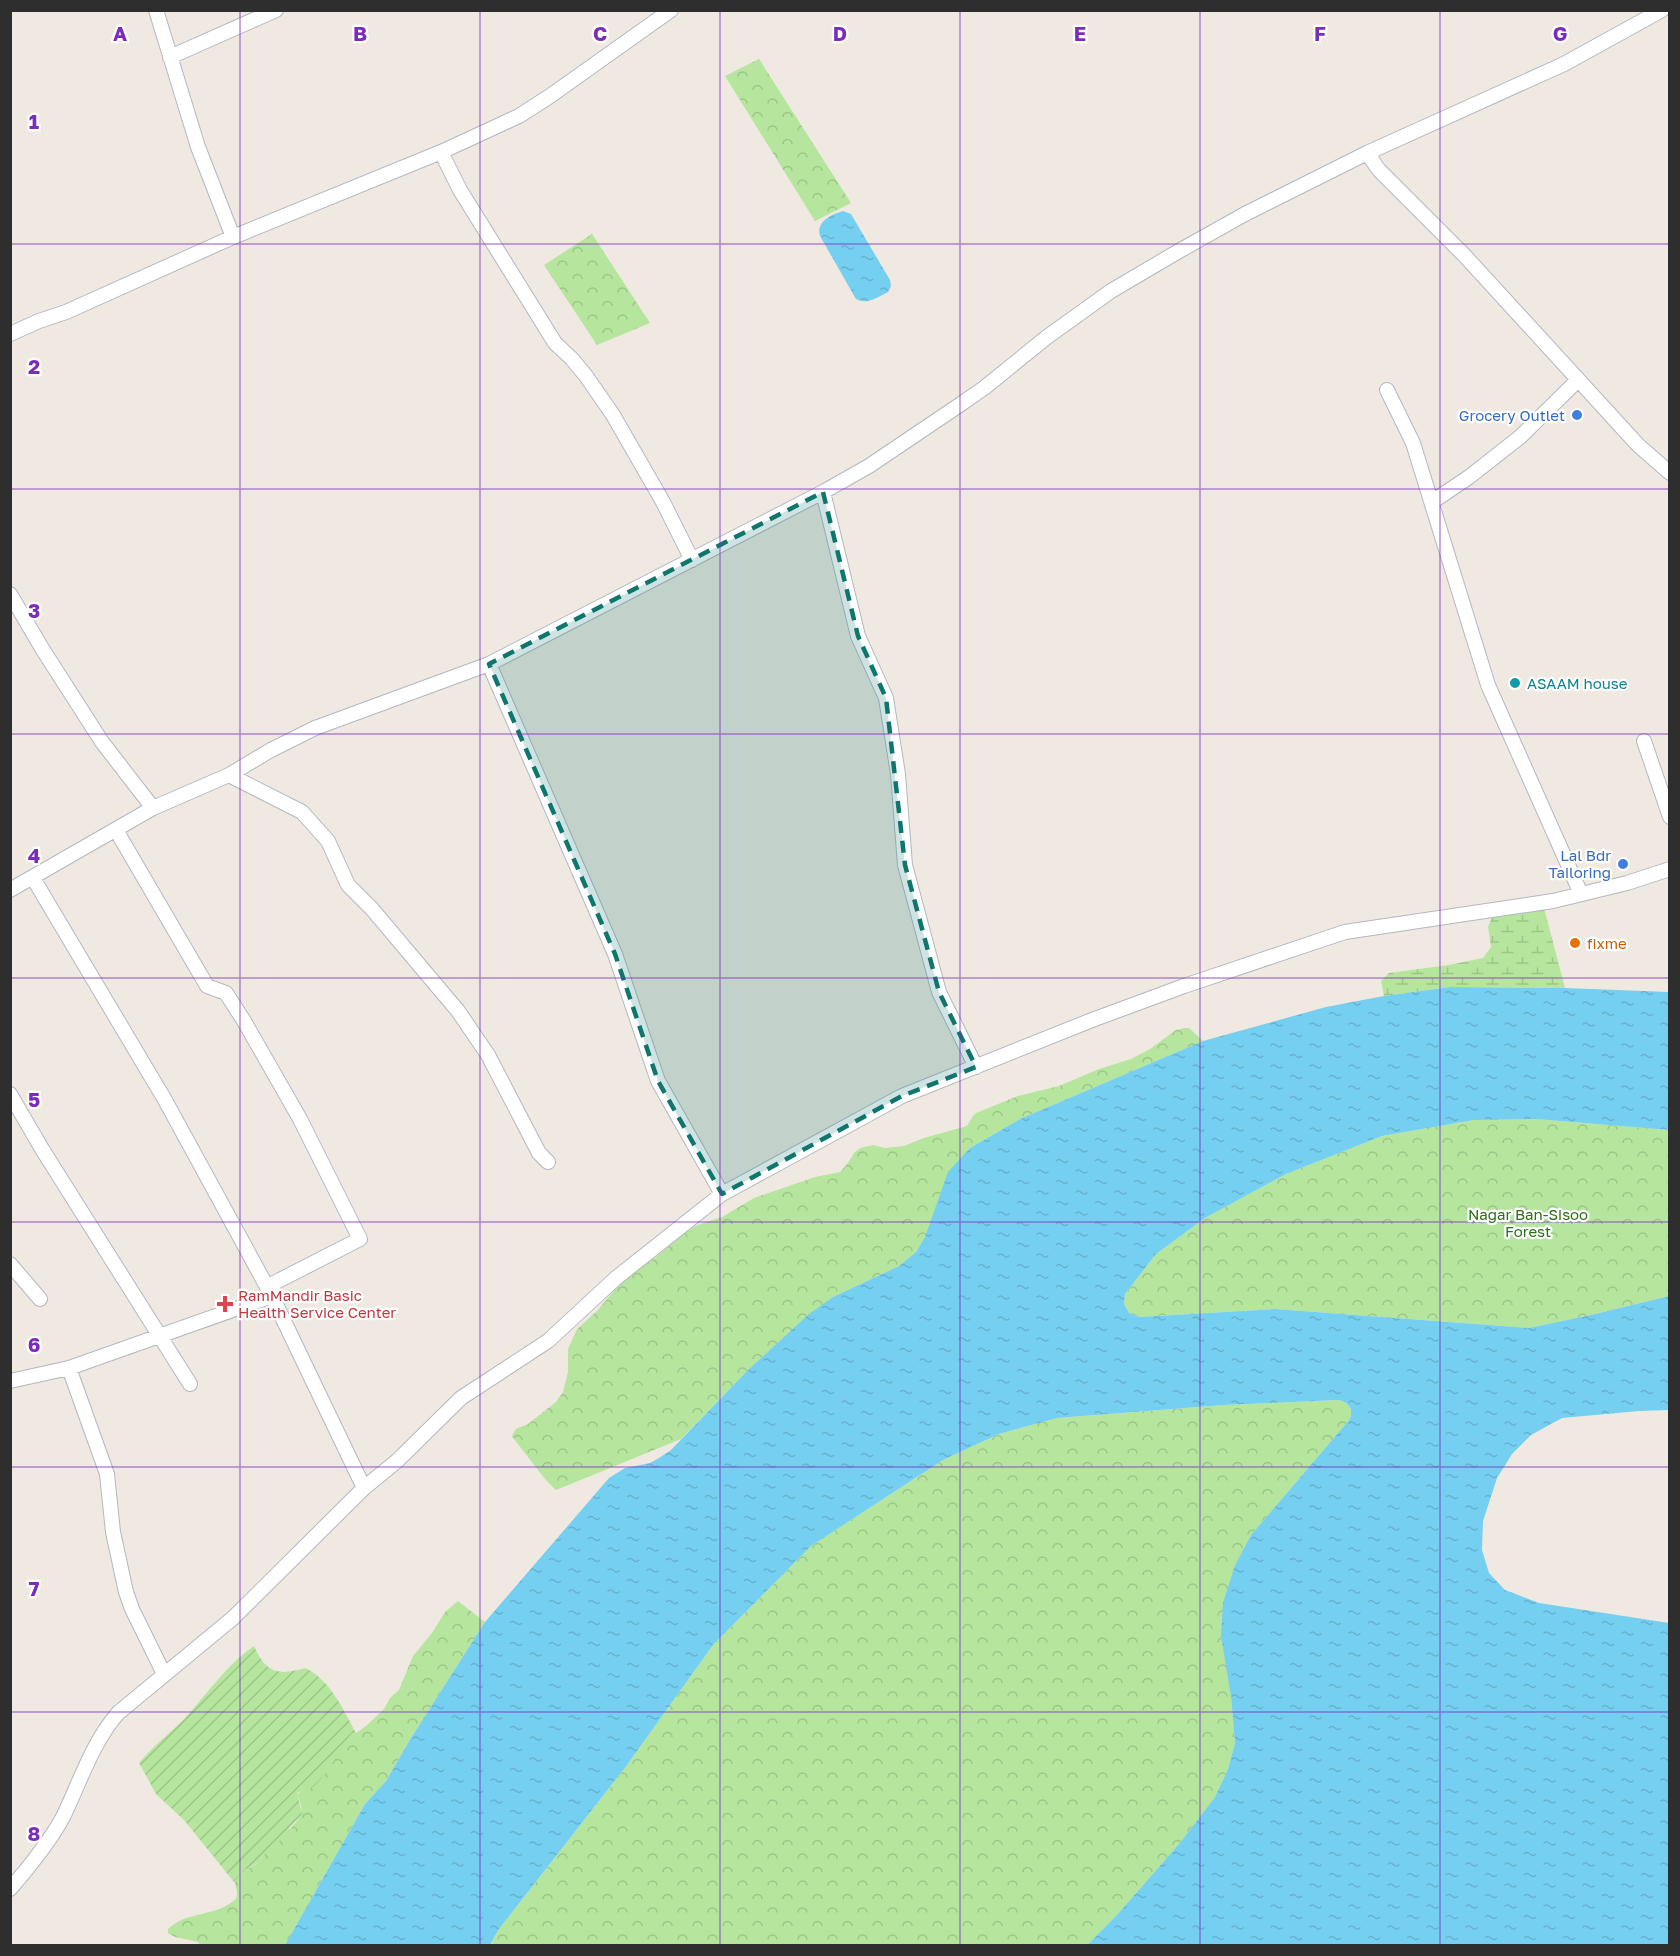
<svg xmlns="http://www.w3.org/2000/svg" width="1680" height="1956" font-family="'Golos Text',sans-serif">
	<defs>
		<pattern id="forest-crowns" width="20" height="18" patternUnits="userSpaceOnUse" patternTransform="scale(1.5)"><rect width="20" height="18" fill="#b6e59e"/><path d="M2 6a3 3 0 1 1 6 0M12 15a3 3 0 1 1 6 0" fill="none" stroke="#9dc588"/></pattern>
		<pattern id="wetland-marsh" width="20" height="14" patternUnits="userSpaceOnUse" patternTransform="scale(1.5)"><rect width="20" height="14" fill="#b6e59e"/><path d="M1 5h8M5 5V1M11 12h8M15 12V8" fill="none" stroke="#9dc588"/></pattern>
		<pattern id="garden-furrows" width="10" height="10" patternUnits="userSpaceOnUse" patternTransform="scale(1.5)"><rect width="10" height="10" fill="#b6e59e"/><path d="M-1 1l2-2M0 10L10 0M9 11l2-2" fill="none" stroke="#9dc588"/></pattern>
		<pattern id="water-ripples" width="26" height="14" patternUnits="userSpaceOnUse" patternTransform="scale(1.5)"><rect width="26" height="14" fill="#75cff0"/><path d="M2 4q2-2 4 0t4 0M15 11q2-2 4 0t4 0" fill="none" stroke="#66b2ce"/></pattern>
	</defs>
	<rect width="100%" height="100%" fill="#efe9e1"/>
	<path fill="url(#forest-crowns)" d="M759 59 851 203 815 221 725 76Z
		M592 234 650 323 597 345 544 265Z
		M1184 1028H1189L1203 1041 1020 1119 970 1148 925 1237 916 1252 899 1266 833 1297 810 1314 747 1371 681 1439 556 1490 545 1479 514 1439 512 1436 516 1429 528 1424 556 1402 563 1392 568 1372V1349L577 1329 597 1311 622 1281 655 1258 687 1231 698 1225 722 1217 754 1198 815 1177 840 1172 848 1163 854 1153 860 1148 873 1145 885 1148 904 1146 924 1138 967 1126 973 1116 976 1113 1018 1096 1059 1086 1099 1069 1131 1059 1150 1049 1176 1030Z
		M1536 1119 1669 1130V1296L1595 1314 1529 1328 1275 1309 1140 1317 1129 1313 1124 1304 1125 1294 1156 1254 1205 1218 1286 1174 1382 1136 1474 1120Z
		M1339 1400C1350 1403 1353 1409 1350 1419L1251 1535 1235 1565 1231 1696 1235 1743 1228 1769 1215 1797 1179 1844 1116 1916 1087 1945 490 1946 499 1929 627 1765 713 1645 811 1546 943 1460 999 1434 1057 1418 1224 1405Z
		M458 1601 485 1622 411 1738 386 1781 365 1804 285 1945H200L198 1942 175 1937 168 1933V1929C183 1915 200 1916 219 1909 225 1907 231 1903 236 1899 240 1891 232 1884 236 1877 242 1869 253 1868 260 1861 262 1859 263 1856 265 1853 271 1847 302 1820 302 1812 302 1806 299 1799 297 1794L317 1783 351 1734 356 1733 366 1726 384 1709 390 1698 399 1690 413 1656 432 1633 445 1612Z"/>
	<path fill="url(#wetland-marsh)" d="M1544 908 1565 988 1450 987 1384 996 1381 981 1389 973 1449 965 1483 958 1491 947 1488 927 1493 915Z"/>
	<path fill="url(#garden-furrows)" d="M254 1646C266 1673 278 1676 305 1668 330 1679 344 1711 356 1733L351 1734C341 1749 324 1780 310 1789 306 1791 302 1791 297 1793L302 1813 301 1816 291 1826 283 1838 264 1855 259 1862 241 1872 234 1882 184 1820 156 1794 139 1763C152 1747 168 1735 183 1720 206 1696 226 1665 254 1646Z"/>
	<path fill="url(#water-ripples)" d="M843 211 851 214 890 280 891 286 888 292C878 297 867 305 856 299L820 236C816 222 830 215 843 211Z
		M1450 987 1565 988 1669 992V1130L1536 1119 1474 1120 1382 1136 1286 1174 1205 1218 1156 1254 1125 1294 1124 1304 1129 1313 1140 1317 1275 1309 1529 1328 1595 1314 1669 1296V1410L1639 1411 1562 1418 1531 1435 1512 1454 1497 1478 1483 1521 1482 1550 1489 1573 1505 1590 1539 1603 1669 1623V1945H1087L1116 1916 1179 1844 1215 1797 1228 1769 1235 1743 1231 1696 1221 1636 1223 1603 1235 1565 1251 1535 1350 1419C1353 1409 1350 1403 1339 1400L1224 1405 1057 1418 999 1434 943 1460 811 1546 713 1645 627 1765 499 1929 490 1945H285L365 1804 386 1781 411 1738 485 1622 609 1478 625 1468 650 1463 659 1458 671 1450 747 1371 809 1314 833 1297 899 1266 916 1252 925 1237 948 1172 970 1148 1020 1119 1203 1041 1326 1007 1384 996Z"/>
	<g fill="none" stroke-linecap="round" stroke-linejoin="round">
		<g stroke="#b4b7c1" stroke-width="16">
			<path id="minor" d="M156 10 198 147 233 237
				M170 57 276 10
				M441 152 460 190 555 343 572 359 586 376 613 415 663 502 692 560
				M1367 153 1379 170 1465 256 1638 445 1670 473
				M10 334 39 321 66 312 233 237 441 152 519 116 550 96 671 10
				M1387 390 1413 443 1488 685 1581 894
				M823 492 858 636 886 698 898 774 905 865 939 992 976 1067
				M1432 502 1469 477 1520 437 1578 380
				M10 594 43 650 102 742 153 808
				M489 664 615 954 658 1081 722 1194
				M1644 741 1670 817
				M229 775 302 812 328 841 348 885 372 909 458 1011 488 1055 539 1153 548 1162
				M116 830 207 986 226 993 244 1021 300 1119 360 1239 274 1283 272 1296
				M33 878 165 1100 272 1296
				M10 890 153 808 229 775 271 750 315 728 489 664 823 492 869 466 958 406 984 388 1047 337 1111 291 1179 251 1245 214 1367 153 1564 64 1662 10
				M10 1094 42 1149 190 1384
				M10 1264 40 1299
				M69 1368 272 1296 364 1488
				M10 1381 69 1368 107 1474 113 1532 126 1592 132 1609 164 1674
				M10 1889C30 1866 49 1843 63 1817 80 1782 92 1743 118 1713L233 1618 364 1488 397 1461 461 1398 548 1341 616 1278 722 1194 902 1096 1092 1020 1184 986 1345 932 1553 901 1627 883 1670 869"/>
		</g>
		<use href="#minor" stroke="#fff" stroke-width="14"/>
	</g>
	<path fill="#0f766e" fill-opacity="0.2" stroke="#0f766e" stroke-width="4.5" stroke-dasharray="12 8" stroke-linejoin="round" d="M823 492 858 636 886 698 905 865 939 992 976 1067 902 1096 722 1194 658 1081 615 954 489 664Z"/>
	<path fill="none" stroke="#7b2cbf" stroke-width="1.5" stroke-opacity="0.55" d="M240 10V1946M480 10V1946M720 10V1946M960 10V1946M1200 10V1946M1440 10V1946M10 244H1670M10 489H1670M10 734H1670M10 978H1670M10 1222H1670M10 1467H1670M10 1712H1670"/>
	<g fill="#3f7fe0" stroke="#fff" stroke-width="2">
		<circle cx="1577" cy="415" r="6"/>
		<circle cx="1623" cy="864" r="6"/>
	</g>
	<circle fill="#0f9aa8" stroke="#fff" stroke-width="2" cx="1515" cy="683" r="6"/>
	<circle fill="#e8710a" stroke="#fff" stroke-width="2" cx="1575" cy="943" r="6"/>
	<path fill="#e0444e" stroke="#fff" stroke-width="2" d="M222 1295h6v6h6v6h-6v6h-6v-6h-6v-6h6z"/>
	<g text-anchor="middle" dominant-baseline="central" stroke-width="4.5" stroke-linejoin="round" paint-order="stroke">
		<g font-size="15" fill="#366cbe" stroke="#fff" text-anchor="end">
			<text x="1565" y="415">Grocery Outlet</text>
			<text x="1611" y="855">Lal Bdr<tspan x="1611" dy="17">Tailoring</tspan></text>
		</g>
		<g font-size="15" fill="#0d838f" stroke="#fff" text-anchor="start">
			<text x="1527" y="683">ASAAM house</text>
		</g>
		<g font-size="15" fill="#c56008" stroke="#fff" text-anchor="start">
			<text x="1587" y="943">fixme</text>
		</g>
		<g font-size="15" fill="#2c6e1b" stroke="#fff">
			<text x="1528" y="1214">Nagar Ban-Sisoo<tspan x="1528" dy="17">Forest</tspan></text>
		</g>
		<g font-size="15" fill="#be3a42" stroke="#fff" text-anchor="start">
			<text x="238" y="1295">RamMandir Basic<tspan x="238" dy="17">Health Service Center</tspan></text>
		</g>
	</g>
	<g font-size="20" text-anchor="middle" font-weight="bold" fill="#7b2cbf" stroke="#fff" stroke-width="4.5" stroke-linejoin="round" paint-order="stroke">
		<text x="120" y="41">A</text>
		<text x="360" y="41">B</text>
		<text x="600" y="41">C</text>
		<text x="840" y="41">D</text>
		<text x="1080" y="41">E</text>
		<text x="1320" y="41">F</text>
		<text x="1560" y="41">G</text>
		<text x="34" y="129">1</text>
		<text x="34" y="374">2</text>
		<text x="34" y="618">3</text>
		<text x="34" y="863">4</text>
		<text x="34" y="1107">5</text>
		<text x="34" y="1352">6</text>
		<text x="34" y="1596">7</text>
		<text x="34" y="1841">8</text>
	</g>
	<rect width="1680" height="1956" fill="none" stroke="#2e2e2e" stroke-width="24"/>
</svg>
